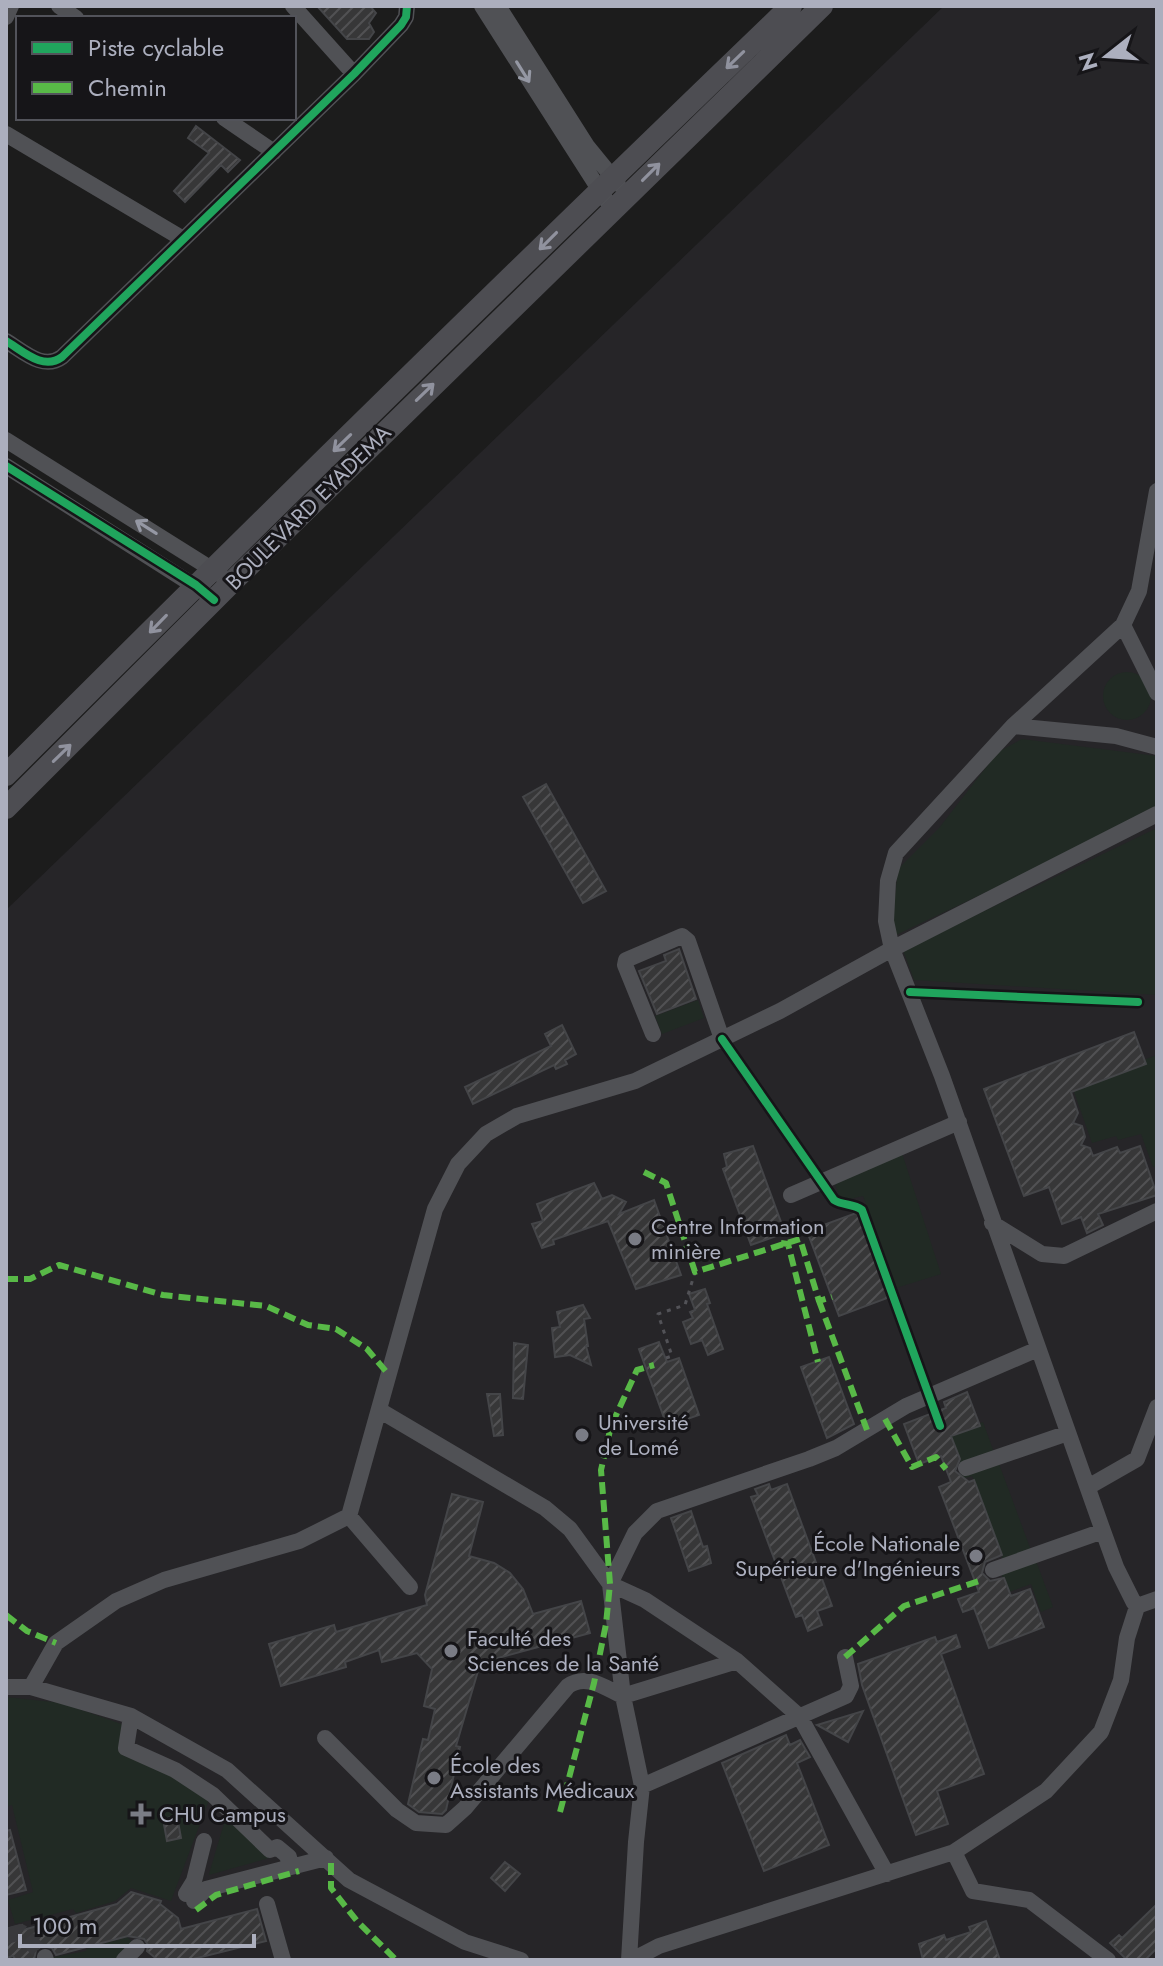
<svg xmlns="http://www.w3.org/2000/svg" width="1163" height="1966" font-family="Jost,sans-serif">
	<defs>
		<pattern id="building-hatch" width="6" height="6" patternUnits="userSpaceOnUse" patternTransform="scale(2)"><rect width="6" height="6" fill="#373738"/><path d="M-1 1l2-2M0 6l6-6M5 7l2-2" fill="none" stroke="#515153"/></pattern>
	</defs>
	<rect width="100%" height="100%" fill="#1c1c1c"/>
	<path fill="#262528" d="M944 6H1157V1960H6V910Z"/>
	<path fill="#212a24" d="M1103 696a24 24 0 1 1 48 0a24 24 0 1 1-48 0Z
		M1022 739 1157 756V808L1151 814 896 935 892 925 898 869 939 828 998 752Z
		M1157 828V995L914 980 903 950Z
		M698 1000 704 1018 662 1034 655 1016Z
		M1157 1055V1166L1153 1167 1141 1134 1118 1140 1116 1136 1092 1143 1072 1086Z
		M902 1153 941 1274 896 1288 863 1196 842 1201 835 1185 839 1180Z
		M983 1422 995 1455 962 1467 956 1451 941 1437Z
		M998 1461 1032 1553 1003 1560 972 1476 959 1480 957 1476Z
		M1035 1558 1053 1607 1041 1612 1031 1584 1001 1595 1007 1589 1000 1571Z
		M6 1697 62 1703 127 1726 122 1748 210 1797 171 1901 131 1888 115 1901 76 1913 73 1909 15 1924 8 1900 33 1892 12 1805 6 1807Z
		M228 1810 276 1856 209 1875V1874Z
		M127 1937 133 1942 119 1960 49 1958 86 1951V1949Z"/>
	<path fill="url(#building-hatch)" stroke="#444548" stroke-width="2" d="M317 6H370L376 13 369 23 374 32 369 39H347Z
		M196 126 240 160 228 172 221 165 185 202 174 191 209 153 188 138Z
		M546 784 606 891 583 903 523 797Z
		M679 949 696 999 657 1014 639 971 666 961 664 955Z
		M562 1025 576 1054 565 1060 567 1064 556 1069 554 1065 473 1104 465 1087 551 1046 545 1034Z
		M1134 1032 1146 1064 1071 1092 1078 1113 1073 1123 1082 1126 1085 1137 1081 1145 1090 1148 1093 1156 1117 1147 1120 1153 1140 1146 1157 1195 1098 1214 1103 1225 1087 1233 1081 1217 1062 1224 1049 1187 1024 1196 984 1089Z
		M753 1146 785 1233 751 1245 723 1169 727 1167 724 1154Z
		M594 1183 602 1199 612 1195 626 1202 619 1214 654 1200 681 1275 636 1289 608 1221 553 1240 554 1244 542 1248 532 1224 543 1221 537 1204Z
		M859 1212 890 1297 839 1316 807 1231Z
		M705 1289 710 1303 707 1304 723 1349 708 1355 702 1340 691 1344 683 1322 693 1318 690 1312 695 1310 689 1294Z
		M583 1305 590 1318 584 1319 588 1346H586L591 1365 570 1355 555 1357 552 1328 560 1327 557 1312Z
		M659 1342 667 1362 679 1358 699 1415 667 1426 639 1349Z
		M514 1343 528 1345 523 1399 513 1398Z
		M829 1357 854 1424 827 1438 801 1367Z
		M967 1392 980 1426 951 1436 960 1459 955 1471 969 1482 974 1480 1002 1555 985 1562 982 1573 990 1581 1004 1578 1011 1596 1030 1589 1044 1627 989 1648 974 1608 963 1612 958 1599 979 1592 939 1487 951 1482 941 1456 919 1464 904 1424 946 1408 944 1402Z
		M487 1394H500L503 1435 494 1436Z
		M769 1484 771 1490 787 1484 832 1606 817 1611 822 1625 808 1631 802 1615 796 1617 751 1497 758 1495 755 1489Z
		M452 1494 483 1502 469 1556 494 1563 510 1573 523 1589 533 1614 581 1601 590 1633 487 1661 478 1671 456 1746 460 1747 446 1810 442 1814 419 1812 408 1804 423 1739 428 1740 435 1709 424 1706 432 1669 417 1653 382 1662 379 1650 345 1662 346 1667 281 1686 269 1644 334 1625 336 1632 427 1605 425 1595Z
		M691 1511 703 1547 707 1546 711 1563 689 1571 671 1518Z
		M956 1635 960 1647 941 1654 984 1774 937 1791 948 1824 916 1835 862 1685 858 1664 935 1637 937 1642Z
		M863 1711 848 1742 817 1725Z
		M786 1735 790 1745 800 1740 810 1757 797 1763 829 1845 764 1871 722 1763Z
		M177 1816 181 1838 167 1841 163 1819Z
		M10 1830 26 1890 6 1895V1831Z
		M505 1862 520 1874 505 1891 491 1878Z
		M131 1892 161 1901 160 1904 178 1918 181 1929 257 1909 266 1941 189 1960H158L147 1951 148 1945 144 1939 128 1936 56 1955 52 1948 42 1946 36 1950 34 1960H16L13 1956 6 1958V1929L22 1925 23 1930 117 1904Z
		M1157 1904V1948L1145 1960H1127L1110 1943 1119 1935 1122 1938Z
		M986 1921 1000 1960H923L919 1944 944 1935 946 1940 971 1932 969 1927Z"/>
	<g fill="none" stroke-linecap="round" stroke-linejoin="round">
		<path stroke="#39393c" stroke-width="16" stroke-dasharray="16 8" stroke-linecap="butt" d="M6 1936 21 1932 45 1957"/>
		<path stroke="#525257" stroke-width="3" stroke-dasharray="4 6" stroke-linecap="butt" d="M666 1358 672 1356 658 1314 685 1305 695 1272"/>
		<path stroke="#505155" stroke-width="16" d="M59 6 76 18
			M293 6 354 74
			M482 6 606 200
			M498 6 587 146 618 184
			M6 17 11 6
			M224 118 274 152
			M6 134 183 239
			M6 341C23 351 43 371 62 357L354 74 401 25 406 17 407 6
			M6 440 221 575
			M6 466 204 592
			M1123 625 1157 693
			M1013 726 1116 736 1157 747
			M653 1034 625 965 626 960 682 936 688 941 722 1039
			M791 1195 959 1122
			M992 1223 1042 1254 1064 1256 1157 1211
			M379 1410 545 1508 570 1529 610 1584 623 1696 642 1786 636 1842 629 1960
			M966 1468 1068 1433
			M1088 1487 1137 1459 1157 1407
			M349 1516 410 1587
			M993 1570 1103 1531
			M1134 1603 1116 1567 1103 1531 942 1076 892 949 886 921 888 881 896 853 1013 726 1123 625 1139 591 1157 491
			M1140 1605 1157 1599
			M6 1687H31L131 1716 227 1770 349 1880 465 1942 521 1960
			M31 1687 56 1643 116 1601 164 1580 299 1541 349 1516 435 1209 458 1164 486 1134 517 1116 635 1081 780 1011 892 949 1157 814
			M131 1716 126 1748 175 1770 213 1795 270 1850 277 1847 289 1857 288 1859
			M325 1738 397 1810 416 1823 446 1825 465 1808 568 1686C586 1673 605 1688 623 1696L737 1661
			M642 1786 846 1696 851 1686 845 1657
			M954 1852 973 1891 1029 1900 1108 1960
			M887 1874 800 1717 737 1661 645 1600 610 1584 635 1533 657 1511 809 1459 836 1448 906 1406 1038 1349
			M186 1894 194 1881 204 1841
			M194 1901 206 1889 326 1858
			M267 1904 283 1960
			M45 1957 46 1960
			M124 1960 137 1947
			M632 1960 659 1946 954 1852 1046 1791 1101 1732 1121 1680 1127 1638 1136 1610"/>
		<path stroke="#4d4d52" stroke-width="22" d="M6 775C265 516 527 260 791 6
			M6 808 231 583 822 6"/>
		<path stroke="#58b947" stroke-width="6" stroke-dasharray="12 6" stroke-linecap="butt" d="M644 1172 666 1183 695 1272 800 1239 819 1301 832 1297
			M781 1243 788 1244 818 1362
			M6 1279H30L59 1265 163 1295 266 1306 308 1325 336 1329 367 1349 389 1375
			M819 1301 867 1430
			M885 1419 912 1467 936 1457 946 1469
			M6 1615 27 1631 56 1643
			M845 1657 904 1606 982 1580
			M560 1812 594 1683 606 1624 610 1584 601 1470 611 1426 637 1370 654 1365
			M331 1863V1888L357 1921 396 1960
			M196 1910 216 1895 299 1871"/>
		<g stroke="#161518" stroke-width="13">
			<path id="cycleway" d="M6 341C23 351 43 371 62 357L354 74 401 25 406 17 407 6
				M6 466 196 585 214 600
				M910 992 1138 1002
				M722 1039 834 1200C843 1206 853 1203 862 1210L940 1426"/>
		</g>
		<use href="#cycleway" stroke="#20a55d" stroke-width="8"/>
	</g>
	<defs><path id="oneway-shaft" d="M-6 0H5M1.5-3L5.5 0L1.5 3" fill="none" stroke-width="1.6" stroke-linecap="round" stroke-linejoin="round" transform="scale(2)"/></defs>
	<g stroke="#90929e">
		<use href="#oneway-shaft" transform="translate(735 60) rotate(136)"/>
		<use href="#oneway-shaft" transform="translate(651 172) rotate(-45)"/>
		<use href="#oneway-shaft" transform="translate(548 241) rotate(135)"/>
		<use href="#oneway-shaft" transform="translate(425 392) rotate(-44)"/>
		<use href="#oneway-shaft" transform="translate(342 443) rotate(136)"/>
		<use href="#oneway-shaft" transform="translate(158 624) rotate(134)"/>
		<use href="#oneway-shaft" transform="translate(62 753) rotate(-44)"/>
	</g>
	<g stroke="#9598a4">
		<use href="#oneway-shaft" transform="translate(523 72) rotate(58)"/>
		<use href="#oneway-shaft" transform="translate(146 527) rotate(-148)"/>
	</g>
	<g fill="#7a7c85" stroke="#161518" stroke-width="3">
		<circle cx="635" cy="1239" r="8"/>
		<circle cx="582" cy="1435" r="8"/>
		<circle cx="976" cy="1556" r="8"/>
		<circle cx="451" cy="1651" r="8"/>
		<circle cx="434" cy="1778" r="8"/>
		<path d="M137 1802h8v8h8v8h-8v8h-8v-8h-8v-8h8z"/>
	</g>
	<g text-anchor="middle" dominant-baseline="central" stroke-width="6" stroke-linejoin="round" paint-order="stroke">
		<g font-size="22" fill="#acafbe" stroke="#161518">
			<text transform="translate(308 507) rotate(-45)">BOULEVARD EYADEMA</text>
		</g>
		<g font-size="22" fill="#acafbe" stroke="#161518" text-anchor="start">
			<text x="651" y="1226">Centre Information<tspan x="651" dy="25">minière</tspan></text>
			<text x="598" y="1422">Université<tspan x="598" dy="25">de Lomé</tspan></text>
			<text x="960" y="1543" text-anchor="end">École Nationale<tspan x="960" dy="25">Supérieure d'Ingénieurs</tspan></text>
			<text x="467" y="1638">Faculté des<tspan x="467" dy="25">Sciences de la Santé</tspan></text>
			<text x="450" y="1765">École des<tspan x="450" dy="25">Assistants Médicaux</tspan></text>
			<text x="159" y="1814">CHU Campus</text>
		</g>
	</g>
	<rect width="1163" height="1966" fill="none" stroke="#acafbe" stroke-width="16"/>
	<rect x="16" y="16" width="280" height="104" fill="#161518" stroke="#52535a" stroke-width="2"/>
	<rect x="32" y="42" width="40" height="12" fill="#20a55d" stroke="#52535a" stroke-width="2"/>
	<text x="88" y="56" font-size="24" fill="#acafbe">Piste cyclable</text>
	<rect x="32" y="82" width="40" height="12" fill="#58b947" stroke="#52535a" stroke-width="2"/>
	<text x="88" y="96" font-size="24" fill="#acafbe">Chemin</text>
	<g transform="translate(1107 56) rotate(253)" stroke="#161518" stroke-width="6" paint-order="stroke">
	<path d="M0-6L14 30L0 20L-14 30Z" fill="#acafbe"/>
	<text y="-12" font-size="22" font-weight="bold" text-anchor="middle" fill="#acafbe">N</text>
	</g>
	<path d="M20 1934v12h234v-12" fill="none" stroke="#acafbe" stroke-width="4"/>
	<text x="32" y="1934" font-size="24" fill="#acafbe" stroke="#161518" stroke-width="6" paint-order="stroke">100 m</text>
</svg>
